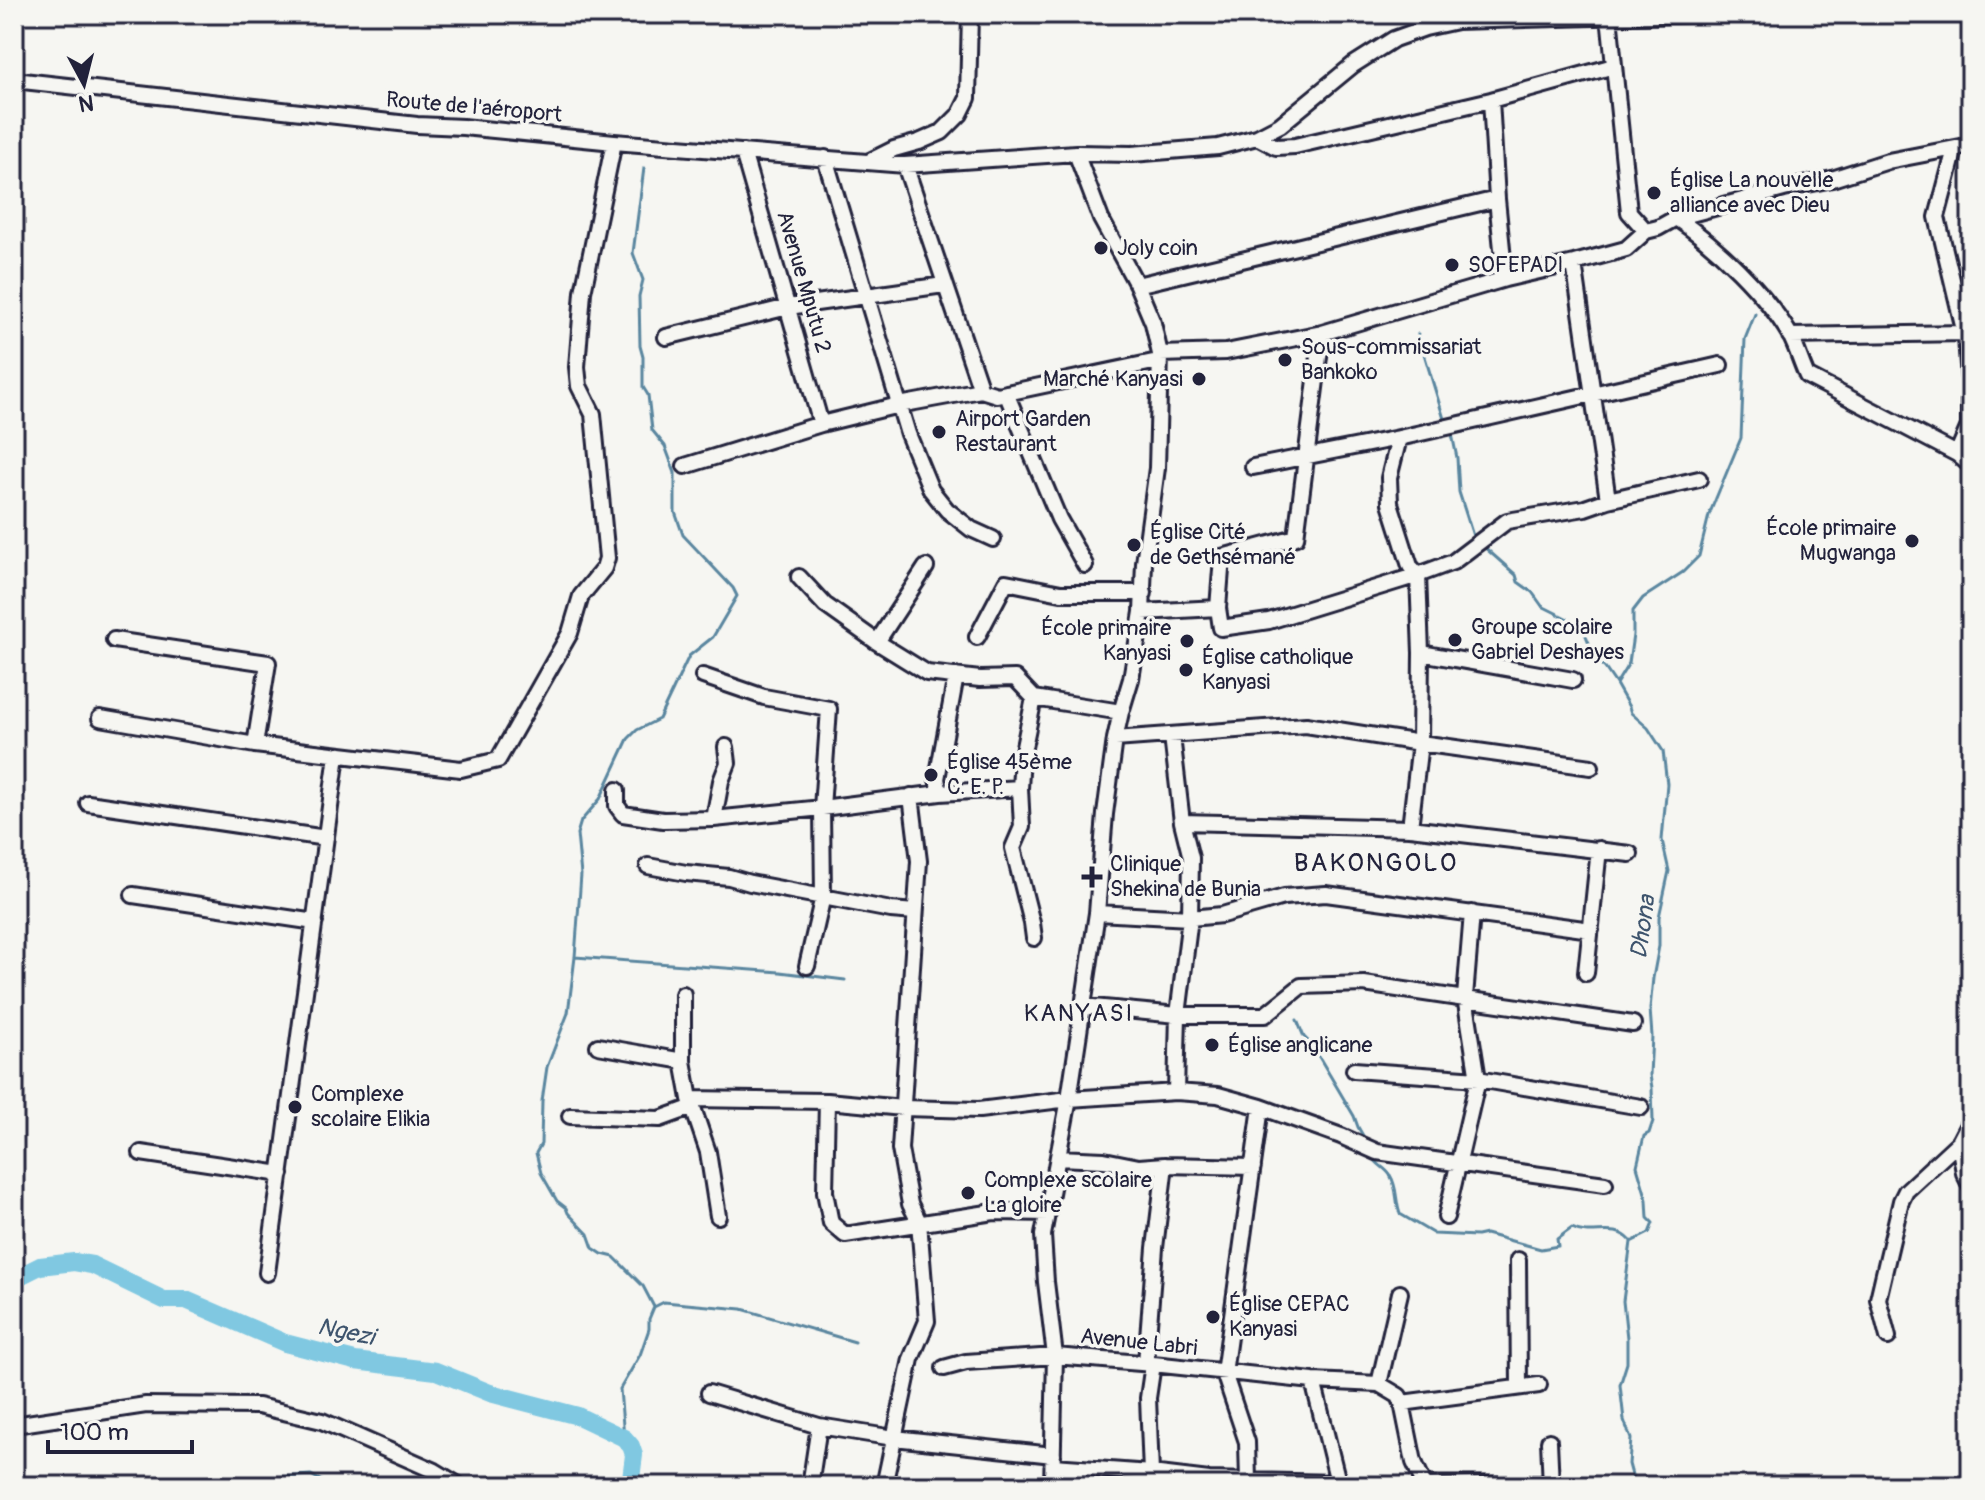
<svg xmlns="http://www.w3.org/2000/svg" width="1985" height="1500" font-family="Pangolin,sans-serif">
	<rect width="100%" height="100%" fill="#f6f6f2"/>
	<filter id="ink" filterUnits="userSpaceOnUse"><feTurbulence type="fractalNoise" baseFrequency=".0125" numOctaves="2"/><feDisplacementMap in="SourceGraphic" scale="16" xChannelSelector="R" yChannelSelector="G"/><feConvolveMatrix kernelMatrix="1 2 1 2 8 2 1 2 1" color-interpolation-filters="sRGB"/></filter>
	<g filter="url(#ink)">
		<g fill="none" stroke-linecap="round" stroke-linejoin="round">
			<path stroke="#5a869f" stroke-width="3" d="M1418 334 1444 419 1446 421
				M1452 434 1457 458 1459 492 1474 539
				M1483 546 1516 575 1518 582 1532 592 1542 606 1582 626 1596 660 1605 668 1616 684 1629 707 1631 713 1648 728 1663 751 1667 784 1662 840 1669 871 1659 917V946L1653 978 1650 1009 1652 1036 1650 1075 1652 1088 1653 1121 1649 1133 1644 1136 1637 1166 1647 1200 1648 1218 1653 1223 1649 1233 1631 1242 1623 1301 1627 1338V1363L1620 1385 1624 1420 1631 1439 1629 1464 1635 1486
				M1616 684 1629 663 1633 635V611L1643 598 1683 572 1699 556 1709 515 1741 438 1745 339 1755 314
				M575 957 780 972 845 980
				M1297 1020 1304 1037 1312 1045 1354 1116 1358 1127 1366 1141
				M1372 1156C1376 1165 1385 1167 1390 1175 1398 1188 1395 1200 1400 1214L1434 1234 1477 1236 1486 1234 1541 1249 1558 1246 1557 1239 1572 1228C1592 1239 1614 1222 1631 1241
				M654 1307 664 1302 742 1309 855 1342
				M624 1438 620 1389 640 1355 649 1329V1319L654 1307 643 1286 614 1257 602 1254 593 1248 588 1234 568 1213 566 1208 557 1201 541 1173 536 1153 541 1144 542 1101 547 1067 568 1013 575 957 581 875 577 834 581 821 600 799 628 739 637 730 659 719 689 656 713 637 737 596 733 588 683 535 675 512V473L665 446 652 430 648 395 643 387V357L640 346 639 296 643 280 633 253 644 168
				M178 1486 190 1480 216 1482 311 1475 331 1486"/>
			<path stroke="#80c8e1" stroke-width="18" d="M14 1279 40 1266 74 1262 92 1265 164 1300H186L285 1343 355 1361 436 1371 490 1393 578 1416 624 1438 631 1446 634 1455 630 1486"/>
			<g stroke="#22223b" stroke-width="20">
				<path id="minor" d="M1609 16 1629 212 1646 231
					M14 80 417 125 463 127 614 142 905 165 1076 153 1132 154 1218 147 1257 137 1280 125 1353 65 1394 39 1425 28 1457 21 1703 14
					M1491 100 1497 199 1505 279
					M1257 137 1276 147 1295 146 1491 100 1614 66
					M1955 149 1937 217 1966 338 1969 380V426L1957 454
					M743 152 821 424
					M825 158 908 434 931 490 947 510 971 529 993 539
					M870 161 894 149 919 142 942 132 960 114 968 98 970 14
					M905 165 981 390 997 395 1158 361
					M1676 218C1717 246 1765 292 1790 335 1797 348 1801 363 1807 376L1957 454 1971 466
					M1574 263 1608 500
					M1137 285 1497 199
					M1790 336 1965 333
					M666 337 788 307 944 285
					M1160 354 1226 352 1322 333 1505 279 1574 263 1626 249 1646 231 1658 228 1676 218 1784 189 1832 179 1888 161 1971 145
					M1006 393 1059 519 1085 565
					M1399 438 1389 478 1390 503 1410 566 1418 575 1421 653 1420 743 1410 828
					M685 466 821 424 899 405 981 390
					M1253 467 1399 438 1720 365
					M799 577 825 605 877 642 927 673 980 679 1015 678 1034 698 1121 712
					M1218 608 1222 557 1296 537 1322 333
					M1142 612 1218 608 1221 628 1269 621 1418 575 1453 562 1507 521 1585 508 1608 500 1699 479
					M977 637 1006 582 1061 593H1144
					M114 640 268 663 255 745
					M877 642 926 567
					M1421 653 1573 680
					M703 676 764 697 829 709 822 808 823 896 807 966
					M1034 698 1022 757 1020 788 1022 827 1013 848 1032 923 1034 938
					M100 718 255 745 461 769 498 760 570 633 581 596 604 568 607 558 593 414 579 386 577 367 583 292 614 142
					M1172 736 1182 822 1191 858 1190 918 1178 1015 1176 1092
					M1115 739 1306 725 1420 743 1591 767
					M617 790V806L623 814 663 820 714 819 822 808 940 793 1020 788
					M940 793 937 779 956 676
					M88 803 326 838
					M714 819 721 781 728 763 726 747
					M1182 822 1410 828 1630 854
					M648 866 686 873 729 877 750 883 891 910 915 912
					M133 895 315 922
					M1097 913 1190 918 1222 915 1284 897 1326 894 1591 930
					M1586 973 1599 849
					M683 994V1061L690 1099 708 1152 718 1216
					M1082 1006 1178 1015H1265L1301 986 1364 984 1633 1024
					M598 1046 683 1061
					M1354 1070 1478 1079 1641 1107
					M690 1099 827 1101 903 1108 979 1110 1069 1099 1176 1092 1218 1095 1261 1107 1341 1136 1377 1152 1605 1184
					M827 1101 825 1192 831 1223 845 1235 994 1212 1048 1213
					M570 1116 660 1119 693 1107
					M1959 1142 1964 1173 1971 1187
					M141 1153 281 1174
					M1058 1158 1104 1160 1139 1167 1165 1165 1253 1167
					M1446 1217 1478 1079 1465 997 1472 913
					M1518 1260 1519 1387
					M267 1273 337 755
					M1888 1337 1878 1299 1901 1201 1906 1191 1959 1142 1971 1119
					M1146 1363 1155 1248 1165 1165
					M944 1368 966 1362 1055 1356 1153 1364 1313 1381 1379 1384 1399 1396 1402 1403 1414 1462 1425 1486
					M1313 1381 1339 1486
					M1379 1384 1400 1293
					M709 1393 819 1426 894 1438 1053 1455
					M1402 1403 1539 1385
					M14 1425 146 1405 258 1406 322 1421 435 1471 460 1486
					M1549 1441 1551 1486
					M1053 1466 1151 1473 1209 1480 1339 1483
					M1248 1481 1247 1442 1224 1373 1261 1107
					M810 1486 819 1426
					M884 1486 911 1359 927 1321 919 1222 910 1204 900 1149 919 861 911 796
					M1052 1486 1055 1356 1046 1282 1043 1235 1069 1099 1097 913 1105 814 1115 739 1121 712 1131 679 1142 612 1144 563 1157 468 1160 354 1153 323 1137 285 1101 219 1076 153
					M1149 1486 1151 1473 1148 1398 1153 1364
					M1426 1486 1551 1484"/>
			</g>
			<use href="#minor" stroke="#f6f6f2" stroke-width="14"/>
		</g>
	</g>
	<g fill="#22223b" stroke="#f6f6f2" stroke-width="3">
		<circle cx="1654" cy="193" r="8"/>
		<circle cx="1101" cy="248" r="8"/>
		<circle cx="1452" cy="265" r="8"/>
		<circle cx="1285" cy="360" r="8"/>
		<circle cx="1199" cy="379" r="8"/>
		<circle cx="939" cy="432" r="8"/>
		<circle cx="1912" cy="541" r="8"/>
		<circle cx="1134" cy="545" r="8"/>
		<circle cx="1455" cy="640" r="8"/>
		<circle cx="1187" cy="641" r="8"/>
		<circle cx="1186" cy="670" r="8"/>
		<circle cx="931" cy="775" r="8"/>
		<path d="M1088 865h8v8h8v8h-8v8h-8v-8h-8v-8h8z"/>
		<circle cx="1212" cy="1045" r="8"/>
		<circle cx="295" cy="1107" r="8"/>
		<circle cx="968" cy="1193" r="8"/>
		<circle cx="1213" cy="1317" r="8"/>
	</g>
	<g text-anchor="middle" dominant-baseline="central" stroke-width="7" stroke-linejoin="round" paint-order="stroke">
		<g font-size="22" fill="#22223b" stroke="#f6f6f2">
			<text transform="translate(474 107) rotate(5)">Route de l'aéroport</text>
			<text transform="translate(804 282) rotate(74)">Avenue Mputu 2</text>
			<text transform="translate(1139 1342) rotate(6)">Avenue Labri</text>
		</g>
		<g font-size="22" fill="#22223b" stroke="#f6f6f2" text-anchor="start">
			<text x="1670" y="180">Église La nouvelle<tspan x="1670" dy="25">alliance avec Dieu</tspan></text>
			<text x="1117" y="248">Joly coin</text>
			<text x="1468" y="265">SOFEPADI</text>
			<text x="1301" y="347">Sous-commissariat<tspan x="1301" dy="25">Bankoko</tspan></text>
			<text x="1183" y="379" text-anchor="end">Marché Kanyasi</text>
			<text x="955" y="419">Airport Garden<tspan x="955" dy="25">Restaurant</tspan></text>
			<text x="1896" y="528" text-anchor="end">École primaire<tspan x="1896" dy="25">Mugwanga</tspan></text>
			<text x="1150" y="532">Église Cité<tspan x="1150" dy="25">de Gethsémané</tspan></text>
			<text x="1471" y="627">Groupe scolaire<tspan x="1471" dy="25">Gabriel Deshayes</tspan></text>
			<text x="1171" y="628" text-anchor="end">École primaire<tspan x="1171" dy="25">Kanyasi</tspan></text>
			<text x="1202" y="657">Église catholique<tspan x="1202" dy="25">Kanyasi</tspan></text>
			<text x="947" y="762">Église 45ème<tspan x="947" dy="25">C. E. P.</tspan></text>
			<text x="1110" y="864">Clinique<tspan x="1110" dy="25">Shekina de Bunia</tspan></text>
			<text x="1228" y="1045">Église anglicane</text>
			<text x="311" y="1094">Complexe<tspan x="311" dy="25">scolaire Elikia</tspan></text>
			<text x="984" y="1180">Complexe scolaire<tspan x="984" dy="25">La gloire</tspan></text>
			<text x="1229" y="1304">Église CEPAC<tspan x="1229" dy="25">Kanyasi</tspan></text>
		</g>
		<g font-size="24" font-style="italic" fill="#3e546d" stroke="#f6f6f2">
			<text transform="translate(1643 927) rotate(-82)">Dhona</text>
			<text transform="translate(346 1332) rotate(12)">Ngezi</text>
		</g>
		<g font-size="24" letter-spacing="2" fill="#22223b" stroke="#f6f6f2">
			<text x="1079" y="1013">KANYASI</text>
		</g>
		<g font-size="26" letter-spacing="2" fill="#22223b" stroke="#f6f6f2">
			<text x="1376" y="863">BAKONGOLO</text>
		</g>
	</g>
	<rect width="1985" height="1500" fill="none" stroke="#f6f6f2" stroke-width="48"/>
	<rect x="24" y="24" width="1937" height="1452" fill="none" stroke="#22223b" stroke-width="3" filter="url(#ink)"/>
	<g transform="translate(84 84) rotate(173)" stroke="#f6f6f2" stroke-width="6" paint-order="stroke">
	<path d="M0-6L14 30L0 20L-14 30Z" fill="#22223b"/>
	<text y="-12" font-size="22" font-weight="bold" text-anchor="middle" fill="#22223b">N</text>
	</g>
	<path d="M48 1440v12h144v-12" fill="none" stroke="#22223b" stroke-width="4"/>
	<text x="60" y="1440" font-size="24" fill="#22223b" stroke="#f6f6f2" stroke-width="6" paint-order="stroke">100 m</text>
</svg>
